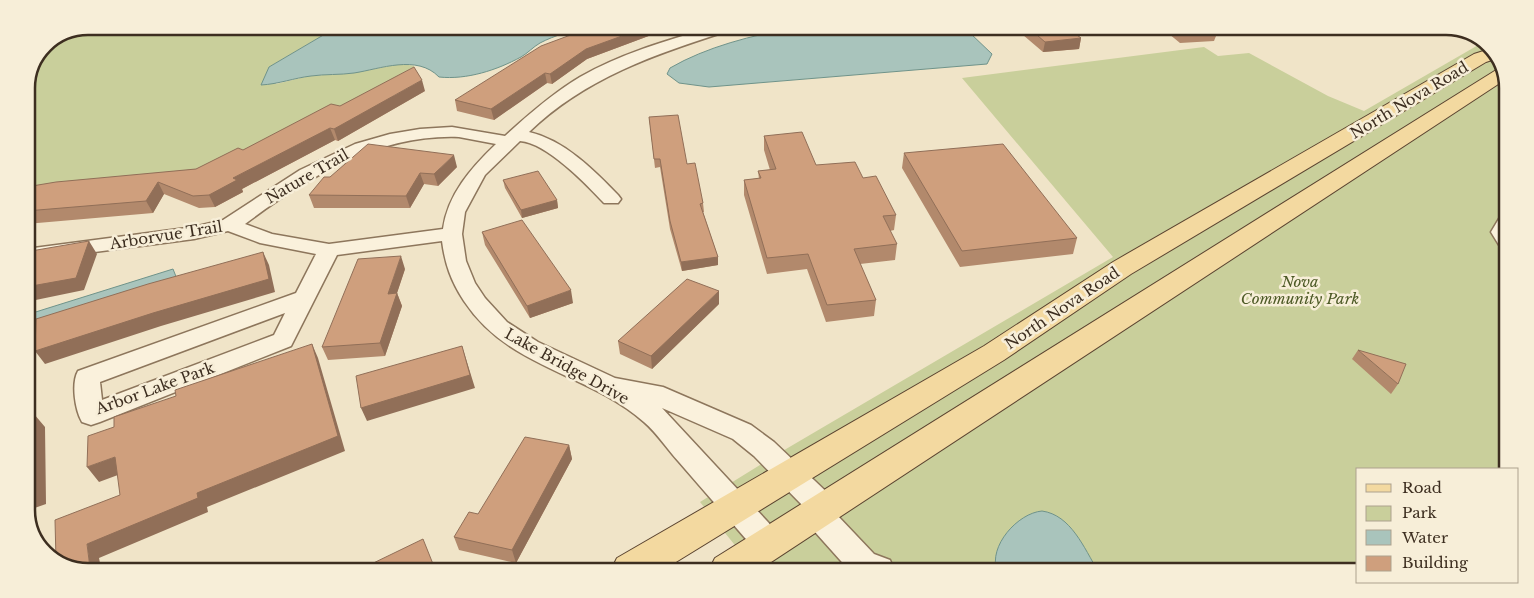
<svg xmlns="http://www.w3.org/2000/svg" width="1534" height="598" font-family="'Libre Baskerville',serif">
	<rect width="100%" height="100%" fill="#f0e4c8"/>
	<path fill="#c9cf9b" d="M88 26 337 27 269 67 276 84 309 76 353 73 401 64 415 66 357 100 191 176 119 193 26 196V84L44 44Z
		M1480 44 1495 50 1508 83 1505 469H1358V572L755 570 700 502 786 449 1113 257 962 78 1204 47 1218 56 1249 53 1328 96 1364 111Z"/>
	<path fill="#a9c4bc" stroke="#6f938a" d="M337 27H588C572 31 555 35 540 43 533 47 528 53 521 57 497 70 467 80 439 77 417 54 380 69 354 73 340 75 325 74 311 76 294 78 279 84 261 85L269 67Z
		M794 28H961L970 33 992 54 987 64 709 87 679 83 667 74 670 68C706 47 753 35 794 28Z
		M173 269 179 284 26 338V315Z
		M1042 511C1071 515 1084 548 1098 571H997C988 546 1018 513 1042 511Z"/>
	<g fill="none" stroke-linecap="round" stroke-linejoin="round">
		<g stroke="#8d765c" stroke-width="3">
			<path id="minor" d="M709 28H730L728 31C655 54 585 78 529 132 564 140 594 170 618 195L621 199 618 203H604C586 184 547 143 520 141L485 175 465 212 462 234 466 261 475 283 485 298 507 322 538 342 615 378 663 387 751 425 774 442 835 500 840 509 837 515 874 554 890 560 894 570H849L807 523 802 514 805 508 754 456 733 439 662 408 780 535 784 544 780 553 769 557 758 553C732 523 705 492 679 462 667 449 657 433 644 422 587 372 509 369 464 301 451 281 445 264 442 241L337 255 291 346 100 422 91 425 82 422C75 410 71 383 78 371L296 293 316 254 260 243 228 231 194 239 26 261V249L194 227 223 220 300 170 355 144 390 134 420 129 452 127 505 136C528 115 553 93 580 77 620 54 665 41 709 28ZM459 137 496 144C471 168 448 194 443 229L329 244 272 234 245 224C308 177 378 134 459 137ZM285 313 274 335 102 400 100 382Z
				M1507 215 1506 247 1499 245 1491 232 1500 217Z"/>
		</g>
		<g stroke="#5b4430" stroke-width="2">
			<path id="primary" d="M1493 48 1498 58 1486 62 1131 274 1004 360 663 570H611L617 558 984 346 1113 262 1474 54Z
				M1501 67 1506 79 759 570H709L715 558Z"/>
		</g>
		<use href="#minor" fill="#faf1dc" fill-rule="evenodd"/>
		<use href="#primary" fill="#f3d9a0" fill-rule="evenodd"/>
	</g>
	<path fill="#b2896c" d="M592 27 670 28 587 59 552 84 547 83 494 120 457 111 455 100Z
		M1016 29H1069L1081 38 1079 49 1043 52Z
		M1163 29H1215L1218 31 1214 41 1180 43Z
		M1360 29H1382L1371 33Z
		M425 91 338 141 335 140 242 189 243 192 215 207 199 208 164 194 153 213 26 224V187L196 169 243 150 340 106Z
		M649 117 687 164 703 203 704 212H703L718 257V265L682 271 670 229 660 167 655 168Z
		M764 136 816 165 863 178 896 215 894 230 890 231 897 244 895 260 860 264 876 300 874 316 826 322 807 269 767 274 744 195V180L759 179 758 171 770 170 764 150Z
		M904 153 1077 238 1073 254 960 267 902 168Z
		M457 167 438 186 424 184 410 208H314L309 195 330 177Z
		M503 180 557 200 558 208 522 218 505 188Z
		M482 232 573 303 530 318 485 245Z
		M405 269 397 293 402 306 385 356 328 360 322 347Z
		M719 304 652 369 620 354 618 341Z
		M1358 350 1398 384 1391 394 1352 359Z
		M569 445 572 459 516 563 459 550 454 537 478 514Z"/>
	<path fill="#916f58" d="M644 28H670L587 59 552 84 550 74 586 49Z
		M1373 29H1382L1371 33Z
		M1081 38 1079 49 1043 52 1045 42Z
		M545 73 547 83 494 120 491 109Z
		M422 80 425 91 338 141 334 129Z
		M330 128 335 140 242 189 243 192 215 207 209 195 233 178Z
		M454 155 457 167 438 186 434 174Z
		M420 173 424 184 410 208 406 196Z
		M158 182 164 194 153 213 146 201Z
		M557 200 558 208 522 218 521 210Z
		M89 241 97 254 84 290 26 302V287Z
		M263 252 269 265 275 292 161 326 45 364 35 351Z
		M401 256 405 269 397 293 402 306 385 356 380 343 388 294Z
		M718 257V265L682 271 681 262Z
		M571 290 573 303 530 318 527 306Z
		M719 291V304L652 369 651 356Z
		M312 344 318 358 345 451 207 507 208 512 99 558 101 568H90L87 544 197 493Z
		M462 346 475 388 367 421 361 408Z
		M34 414 45 427 46 504 26 511V493Z
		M569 445 572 459 516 563 512 550Z
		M115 457 126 472 99 482 87 467Z"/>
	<path fill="#cf9f7d" stroke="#916f58" d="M592 27 644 28 586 49 550 74 545 73 491 109 455 100 541 46Z
		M1030 29H1069L1081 38 1045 42Z
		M1178 29H1215L1218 31 1183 33Z
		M414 67 422 80 334 129 330 128 233 178 237 180 209 195 193 196 158 182 146 201 26 211V187L56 182 196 169 238 148 243 150 331 104 340 106Z
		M678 115 687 164 695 163 703 203 700 204 718 257 681 262 670 221 660 159H654L649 117Z
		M802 132 816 165 855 162 863 178 876 176 896 215 883 216 897 244 854 249 876 300 827 305 808 254 767 258 744 180 761 178 758 171 776 169 764 136Z
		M368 144 454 155 434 174 420 173 406 196 309 195 324 177H330Z
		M1003 144 1077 238 962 251 904 153Z
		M538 171 557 200 521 210 503 180Z
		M522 220 571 290 527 306 482 232Z
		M89 241 76 278 26 287V257H28L31 251Z
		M263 252 269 279 153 313 35 351 36 319 148 284Z
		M401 256 388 294 397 293 380 343 322 347 358 259Z
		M687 279 719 291 651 356 618 341Z
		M312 344 338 436 197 493 198 498 87 544 90 568H68L56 560 55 520 120 495 115 457 87 467 88 436 114 427V417L176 396 175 390Z
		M462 346 470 375 361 408 356 376Z
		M1358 350 1406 364 1398 384Z
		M34 414V491L26 493V416Z
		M525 437 569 445 512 550 454 537 469 512 478 514Z
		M423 539 435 569H361Z"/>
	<g text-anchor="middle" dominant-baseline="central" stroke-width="5" stroke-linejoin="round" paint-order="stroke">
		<g font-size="15" fill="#3d2e20" stroke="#f7eed8">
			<text transform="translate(1409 100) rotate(-31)">North Nova Road</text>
			<text transform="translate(307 176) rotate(-30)">Nature Trail</text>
			<text transform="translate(166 235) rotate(-9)">Arborvue Trail</text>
			<text transform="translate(1062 308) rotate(-34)">North Nova Road</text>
			<text transform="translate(567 366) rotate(29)">Lake Bridge Drive</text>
			<text transform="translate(155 388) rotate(-20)">Arbor Lake Park</text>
		</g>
		<g font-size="15" font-style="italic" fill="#4d5a26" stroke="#f7eed8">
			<text x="1300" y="281">Nova<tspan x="1300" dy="17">Community Park</tspan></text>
		</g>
	</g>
	<path d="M0 0H1534V598H0ZM88 35H1446A53 53 0 0 1 1499 88V510A53 53 0 0 1 1446 563H88A53 53 0 0 1 35 510V88A53 53 0 0 1 88 35Z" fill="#f7eed8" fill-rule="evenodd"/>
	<path fill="none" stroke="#3d2e20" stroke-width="2.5" d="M88 35H1446A53 53 0 0 1 1499 88V510A53 53 0 0 1 1446 563H88A53 53 0 0 1 35 510V88A53 53 0 0 1 88 35Z"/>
	<rect x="1356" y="468" width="162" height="115" fill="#f7eed8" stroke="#ada18e"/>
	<rect x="1366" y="484" width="25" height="8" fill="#f3d9a0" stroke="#ada18e"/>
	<text x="1402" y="493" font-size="15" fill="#3d2e20">Road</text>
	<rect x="1366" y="506" width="25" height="15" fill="#c9cf9b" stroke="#ada18e"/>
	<text x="1402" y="518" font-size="15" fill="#3d2e20">Park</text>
	<rect x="1366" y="530" width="25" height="15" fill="#a9c4bc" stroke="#ada18e"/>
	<text x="1402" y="543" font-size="15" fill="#3d2e20">Water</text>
	<rect x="1366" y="556" width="25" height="15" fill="#cf9f7d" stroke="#ada18e"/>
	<text x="1402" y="568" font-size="15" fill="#3d2e20">Building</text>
</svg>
